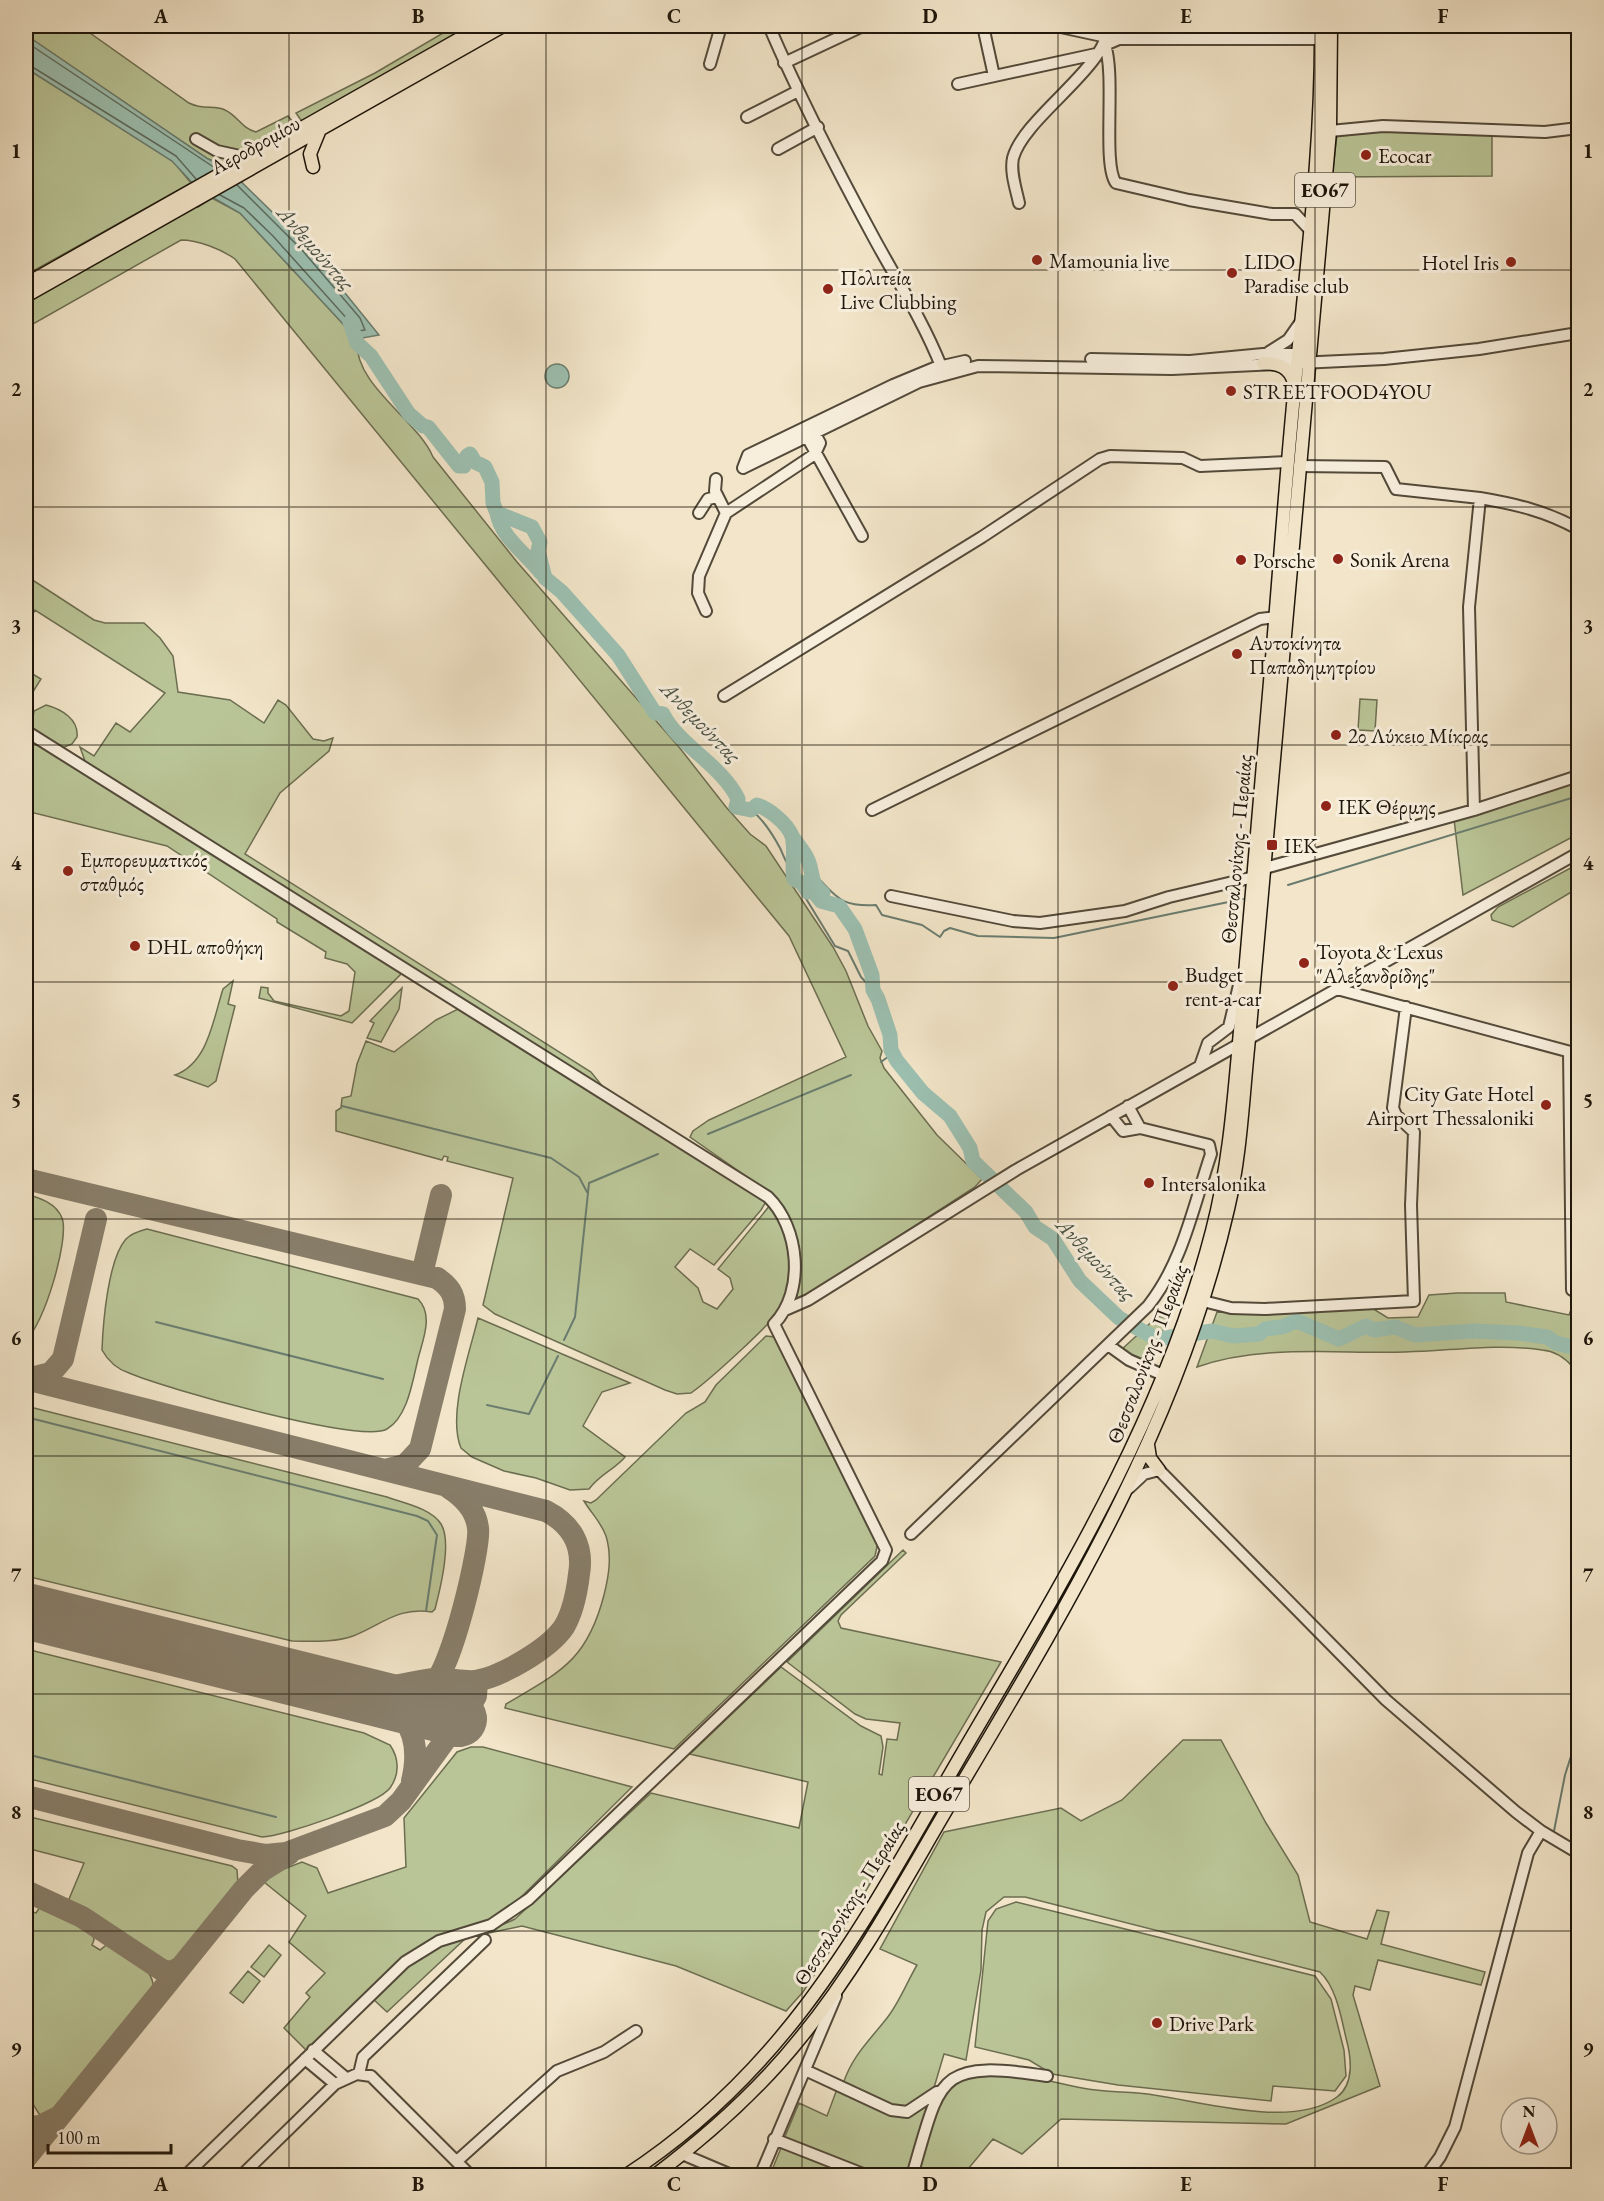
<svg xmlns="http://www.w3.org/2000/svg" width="1604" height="2201" font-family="'EB Garamond',serif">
	<rect width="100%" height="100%" fill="#f2e5c9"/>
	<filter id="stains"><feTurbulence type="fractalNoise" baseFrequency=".00333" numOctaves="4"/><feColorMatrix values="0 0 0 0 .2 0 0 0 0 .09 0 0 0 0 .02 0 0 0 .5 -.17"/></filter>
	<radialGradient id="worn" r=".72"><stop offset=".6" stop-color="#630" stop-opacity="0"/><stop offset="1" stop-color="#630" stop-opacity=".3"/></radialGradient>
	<path fill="#bac597" stroke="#6c6e51" stroke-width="1.5" d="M26 26H80L189 103C205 111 213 104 225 110 238 116 241 128 256 132L288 116 298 128 225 166 208 159 26 35Z
		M455 26H475L303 123 296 113 375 73Z
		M26 68 173 161 191 183 26 275Z
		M1382 130 1492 133V176L1332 177 1337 135Z
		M212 198 240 213 357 339C353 385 417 419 433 457L517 562 679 747 726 807 750 834 766 846 833 947 846 971 868 1026 882 1051 880 1058 884 1068 937 1135 982 1179 975 1187 802 1299 795 1297 797 1265 770 1193 690 1137 693 1131 709 1120 846 1057 789 936 235 259C221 249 198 240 181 240L26 328V302L195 204 198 207Z
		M34 581 94 620 105 623H144L160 638 173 656 178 692 230 700 264 723 278 700 286 705 313 739 324 741 333 738 329 751 280 793 245 854 591 1072 607 1092 86 764 80 747 94 756 116 723 130 732 165 693 35 610 26 627V588Z
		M26 670 41 679 26 703Z
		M1360 699 1377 700 1375 731 1358 730Z
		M46 705C61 709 79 719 77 737L72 744 62 748 31 728 34 711Z
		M26 733 398 968 401 974 352 1023 259 998 261 987 268 988V993L274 1001 341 1016 349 1011 355 972 347 964 325 958 326 952 277 922V919L167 846 26 811V750L31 743 26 740Z
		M1578 781V834L1463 895 1454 819Z
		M1578 864V888L1513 927 1492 920 1491 915 1498 907Z
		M233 981 228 1004 235 1006 216 1081 208 1087 175 1075C208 1063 213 1020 223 989Z
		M402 988 399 1009 381 1042 367 1038 374 1023 370 1021Z
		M458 1009 767 1200 761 1210 714 1265 690 1249 675 1267 698 1288 703 1302 717 1309 733 1289 730 1278 718 1269 771 1204C791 1228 795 1273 785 1302 779 1318 708 1381 691 1393L677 1394 665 1390 495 1314 483 1305 513 1178 447 1161 448 1157 444 1156 442 1160 336 1131V1111L341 1108 342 1098 351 1096 357 1064 366 1041 394 1052 436 1020Z
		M26 1194C40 1198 56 1203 62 1218 70 1238 43 1328 26 1339Z
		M147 1229 418 1299C433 1314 424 1337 419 1355 413 1377 409 1416 387 1429 360 1444 164 1388 129 1373 117 1369 108 1361 102 1350 103 1323 108 1259 126 1239 132 1233 139 1231 147 1229Z
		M1457 1293H1505L1506 1302 1569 1315 1574 1302 1578 1304V1367H1573C1565 1358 1555 1351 1542 1350 1496 1343 1451 1351 1405 1352 1337 1354 1262 1344 1197 1367L1217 1312 1264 1313 1372 1308 1388 1318 1418 1317 1429 1295Z
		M1158 1316 1167 1318 1152 1363 1121 1350Z
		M478 1318 630 1383 602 1392 583 1426 625 1457C614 1470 600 1474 589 1489L570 1490 536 1478 504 1471 472 1457 461 1448C447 1414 470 1352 478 1318Z
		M766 1336 775 1337 878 1542 875 1556 674 1749 505 1708 506 1704C560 1672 587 1661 604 1595 609 1575 612 1556 606 1536 601 1522 591 1513 584 1501L591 1503 596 1500 686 1413 705 1402 716 1385Z
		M26 1406 387 1497C403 1503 431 1508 441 1524 452 1541 440 1590 435 1609L432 1612C399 1606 381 1625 353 1636 333 1643 312 1641 292 1641L26 1576Z
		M903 1550 906 1553 841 1615 838 1621 841 1628 1001 1662 835 1943 803 1992 786 2011 676 1966 522 1926 466 1938 387 2012 372 1998C390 1980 412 1956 436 1946 462 1935 490 1932 515 1919L651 1793 799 1828 808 1782 690 1754 781 1667 861 1726 881 1736 883 1747 879 1774 882 1775 887 1739 897 1740 900 1723 866 1719 855 1714 787 1662Z
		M26 1649 364 1733 390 1745C399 1758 400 1774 390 1788 378 1804 284 1836 262 1837L26 1778Z
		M1183 1740H1221L1266 1823 1298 1875 1310 1922 1367 1939 1377 1910 1389 1912 1381 1944 1485 1972 1481 1985 1378 1960 1370 1990 1355 1986 1353 1995 1380 2086 1286 2124 1061 2119 1022 2154 993 2139 963 2175H914C924 2143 929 2093 965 2079 1001 2066 1046 2081 1082 2088 1106 2093 1130 2091 1154 2095 1204 2102 1293 2129 1337 2097 1355 2084 1351 2056 1346 2038 1341 2016 1336 1987 1320 1972L1025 1897H1004L986 1912 982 1930 981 1970 966 2060 944 2054 933 2091 906 2109 892 2108 843 2084C852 2056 869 2041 887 2018 899 2003 907 1982 917 1965L880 1949 944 1832 1061 1808 1081 1821 1122 1800Z
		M471 1747H483L632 1787 507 1911 496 1919 423 1944 306 2050 284 2028 310 1997 306 1993 325 1973 289 1942 306 1916 264 1882 276 1872 302 1862 317 1868 328 1893 406 1867 404 1818 457 1752Z
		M26 1816 232 1866 237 1870 238 1884 171 1967 162 1965 67 1904 84 1863 26 1848Z
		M26 1898 33 1901 32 1912 36 1913 40 1907 47 1906 92 1930 94 1940 92 1945 100 1950 110 1942C131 1945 150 1967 154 1987L58 2107 41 2117 26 2093Z
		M1016 1902 1315 1976 1331 1999 1344 2050 1346 2076 1335 2091 1273 2086 1271 2101 1118 2085 1052 2074 1029 2060 975 2047 988 1921 996 1909Z
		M269 1945 281 1955 264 1977 251 1967Z
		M248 1971 260 1981 243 2003 230 1993Z
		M837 2089 889 2113 931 2101 908 2175H871L784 2139 799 2103 827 2116Z
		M781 2148 852 2175H770Z"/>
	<path fill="#9cc0b1" stroke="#6a7c6f" stroke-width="1.5" d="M26 35 208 159 225 166 307 246 379 335 357 339 240 213 198 189 172 161 26 68Z
		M545 376a12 12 0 1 1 24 0a12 12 0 1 1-24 0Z"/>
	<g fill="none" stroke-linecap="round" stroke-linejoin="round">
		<path stroke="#5d6b5e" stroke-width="1.5" d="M26 42 215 168
			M26 63 176 156 196 179
			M220 195 244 208 273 236 358 331 365 330 360 318 302 250 237 185"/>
		<path stroke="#6a7c6f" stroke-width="2" d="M751 810C763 819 773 835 780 848 784 856 785 863 792 869
			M812 872C837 896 838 907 876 905L882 915 922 925 940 937 944 931 950 928 978 936 1054 938 1243 899
			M794 879 835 946 848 951 861 977 873 990
			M1288 885 1578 796
			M881 1062 889 1056 891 1050
			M342 1106 551 1158 579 1177 587 1192
			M708 1134 851 1075
			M156 1322 383 1379
			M564 1340 575 1317 589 1183 658 1154
			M487 1405 529 1414 558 1356
			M26 1417 417 1516 428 1521 437 1535 426 1611
			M26 1754 276 1817
			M1554 1831 1565 1775 1578 1734"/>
		<path stroke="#9cc0b1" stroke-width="15" d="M350 322 357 343 371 356 409 414 423 426 428 427 459 466H464L467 456 470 454 475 462 485 467 492 482 493 503 497 513 532 527 540 542 538 551 545 578 562 592 618 655 655 713 663 714C679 746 722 765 738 799L736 807 751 810 757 805C769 809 787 823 792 836 796 850 791 866 794 879L802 883 808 892 813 891 821 901 839 906 855 929 872 975 873 990 878 999 890 1035 891 1050 897 1061 923 1093 950 1116 970 1148 973 1161 1026 1212 1035 1227 1053 1239 1080 1281 1119 1318 1157 1339 1212 1331 1233 1336 1259 1334 1265 1329 1282 1327 1297 1321 1339 1339 1366 1326 1374 1330 1395 1327 1415 1335 1473 1331 1518 1333 1547 1337 1556 1343 1568 1346H1578
			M497 513C502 539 526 553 541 573
			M792 836C797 844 804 851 808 860 814 874 809 883 823 893"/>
		<path stroke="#887e6a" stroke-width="22" d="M26 1179 437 1278C449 1286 455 1294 455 1309L420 1449 405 1465 385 1470
			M422 1274 441 1195
			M26 1379 546 1511C571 1524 584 1545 579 1574 577 1591 573 1612 564 1627 549 1649 501 1677 475 1681 461 1682 448 1678 434 1679 421 1680 407 1684 394 1686 369 1688 345 1687 321 1685
			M27 1379 51 1373 63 1359 96 1219
			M436 1679C451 1667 481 1548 478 1528 476 1510 463 1497 449 1488
			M385 1700C414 1720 420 1748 412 1781
			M26 1796 237 1850 266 1855 286 1853 385 1816 401 1801 472 1703 476 1696 477 1681
			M26 1891 82 1917 162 1970 171 1972 179 1968
			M26 2127 40 2126 58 2117
			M26 2158 244 1889 262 1871 289 1854"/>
		<path stroke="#887e6a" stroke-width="56" d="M26 1611 459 1719"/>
		<g stroke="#534a3a" stroke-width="14">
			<path id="minor" d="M769 26C800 98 837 170 875 240 898 282 923 321 941 366
				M983 26 994 76
				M1056 26 1116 39H1321
				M1119 39 1105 45C1116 76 1102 165 1116 183L1189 200 1272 214H1295L1311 231
				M784 63 863 26
				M710 64 721 26
				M958 84 1096 54
				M747 117 798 91
				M1330 131 1383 126 1545 132 1578 128
				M196 139 217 151 249 158
				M778 149 818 127
				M1019 203C1016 189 1010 172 1013 158 1024 117 1108 67 1108 26
				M1269 352 1288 340 1302 320
				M1091 359 1190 361 1263 354H1306
				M806 435 862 536
				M1299 466 1385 467 1396 489 1480 498 1469 607 1474 810
				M743 468 919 382 978 366 1172 369 1384 359 1479 349 1578 333
				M743 468 748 455 893 385 934 368 965 361
				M1480 498C1515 504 1546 511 1578 529
				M699 513 708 499 717 497
				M726 513 815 454 820 443 814 432
				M706 611 698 593 699 576 726 513 715 491 716 479
				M724 696 982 537 1100 459 1110 456 1183 458 1200 466 1288 462
				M26 731 768 1197C799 1227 806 1291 774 1324L886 1550 882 1561 529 1899 491 1925 439 1941 405 1962 185 2176
				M872 810 1260 619 1276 617
				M1265 868 1474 810 1578 776
				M891 896 1013 921 1040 923 1125 911 1169 897 1254 877
				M1337 989 1578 1054
				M1569 1052 1572 1290
				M1200 1066 1208 1043 1229 1027 1240 981
				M1111 1116 1123 1131 1140 1128
				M1203 1301 1231 1308 1265 1309 1414 1301 1411 1205 1414 1132 1396 1115 1393 1108 1406 1007
				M785 1310 808 1300 1016 1170 1578 853
				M1108 1345 1129 1360 1163 1375
				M1129 1488 1144 1474 1159 1470 1386 1700 1516 1812 1541 1831 1578 1853
				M911 1534 1148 1306C1183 1262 1193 1207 1211 1154L1209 1145 1140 1128 1128 1106
				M313 2050 346 2078
				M305 2059 335 2084
				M805 2070 891 2110 907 2112 937 2092
				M359 2074 363 2057 485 1940
				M774 2139 868 2176
				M682 2154 734 2176
				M457 2161 557 2071 604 2052 636 2031
				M241 2176 335 2084 357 2074 371 2076 471 2176
				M760 2176 836 1996
				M912 2176C941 2077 936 2059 1047 2076
				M1426 2176 1440 2157 1455 2127 1528 1853 1541 1831"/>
		</g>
		<g stroke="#1e160b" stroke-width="15">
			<path id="major" d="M313 167 310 154 319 132
				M26 284 482 26
				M26 296 503 26
				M1263 363C1278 363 1290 367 1294 383
				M1148 1445 1150 1458 1159 1470
				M625 2176C801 2062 874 1902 977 1728 1070 1570 1166 1410 1212 1231 1231 1159 1235 1083 1242 1009 1252 896 1262 783 1271 670 1280 564 1287 459 1298 354 1309 244 1322 136 1321 26
				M654 2176C707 2136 760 2089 802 2036 863 1961 908 1874 957 1792 1068 1605 1179 1423 1228 1209 1241 1154 1243 1095 1249 1039L1330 131 1331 26"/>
		</g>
		<use href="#minor" stroke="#f7eedc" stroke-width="10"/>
		<use href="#major" stroke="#f2e5c9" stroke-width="12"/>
	</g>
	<path fill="none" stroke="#1e160b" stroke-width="1.5" stroke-opacity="0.55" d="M289 26V2176M546 26V2176M802 26V2176M1058 26V2176M1315 26V2176M26 270H1578M26 507H1578M26 745H1578M26 982H1578M26 1219H1578M26 1456H1578M26 1694H1578M26 1931H1578"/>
	<g fill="#8f2418" stroke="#f7eedc" stroke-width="2">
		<circle cx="1366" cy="155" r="6"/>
		<circle cx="1037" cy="260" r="6"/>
		<circle cx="1511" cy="262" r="6"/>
		<circle cx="1232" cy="273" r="6"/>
		<circle cx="828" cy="289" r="6"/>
		<circle cx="1231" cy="391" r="6"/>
		<circle cx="1338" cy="559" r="6"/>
		<circle cx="1241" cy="560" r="6"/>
		<circle cx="1237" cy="654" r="6"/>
		<circle cx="1336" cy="735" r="6"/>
		<circle cx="1326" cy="806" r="6"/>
		<rect x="1266" y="839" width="12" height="12" rx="3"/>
		<circle cx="68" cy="871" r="6"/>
		<circle cx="135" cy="946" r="6"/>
		<circle cx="1304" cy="963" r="6"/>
		<circle cx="1173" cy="986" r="6"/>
		<circle cx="1546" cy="1105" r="6"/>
		<circle cx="1149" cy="1183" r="6"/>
		<circle cx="1157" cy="2023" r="6"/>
	</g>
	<g text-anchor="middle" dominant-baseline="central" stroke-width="6" stroke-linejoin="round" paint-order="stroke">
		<g fill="#f7eedc" stroke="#5f574a" stroke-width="1.5">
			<rect x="1295" y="173" width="60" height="34" rx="4.5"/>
			<rect x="909" y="1777" width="60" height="34" rx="4.5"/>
		</g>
		<g font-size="20" font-weight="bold" fill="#1e160b">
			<text x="1325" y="190">ΕΟ67</text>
			<text x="939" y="1794">ΕΟ67</text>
		</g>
		<g font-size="21" fill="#1e160b" stroke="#f7eedc">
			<text transform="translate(255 145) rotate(-29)">Αεροδρομίου</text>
			<text transform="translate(1236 849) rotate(-85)">Θεσσαλονίκης - Περαίας</text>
			<text transform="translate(1147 1354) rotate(-69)">Θεσσαλονίκης - Περαίας</text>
			<text transform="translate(849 1903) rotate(-58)">Θεσσαλονίκης - Περαίας</text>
		</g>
		<g font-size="21" fill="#1e160b" stroke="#f7eedc" text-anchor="start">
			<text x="1378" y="155">Ecocar</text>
			<text x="1049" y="260">Mamounia live</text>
			<text x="1244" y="261">LIDO<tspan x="1244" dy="24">Paradise club</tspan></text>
			<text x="1499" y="262" text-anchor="end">Hotel Iris</text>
			<text x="840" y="277">Πολιτεία<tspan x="840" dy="24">Live Clubbing</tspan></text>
			<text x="1243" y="391">STREETFOOD4YOU</text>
			<text x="1350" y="559">Sonik Arena</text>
			<text x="1253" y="560">Porsche</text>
			<text x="1249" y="642">Αυτοκίνητα<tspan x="1249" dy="24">Παπαδημητρίου</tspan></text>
			<text x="1348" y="735">2ο Λύκειο Μίκρας</text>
			<text x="1338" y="806">ΙΕΚ Θέρμης</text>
			<text x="1284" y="845">ΙΕΚ</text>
			<text x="80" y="859">Εμπορευματικός<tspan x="80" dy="24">σταθμός</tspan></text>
			<text x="147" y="946">DHL αποθήκη</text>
			<text x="1316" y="951">Toyota &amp; Lexus<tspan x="1316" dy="24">"Αλεξανδρίδης"</tspan></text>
			<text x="1185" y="974">Budget<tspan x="1185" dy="24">rent-a-car</tspan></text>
			<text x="1534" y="1093" text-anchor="end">City Gate Hotel<tspan x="1534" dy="24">Airport Thessaloniki</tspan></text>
			<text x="1161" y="1183">Intersalonika</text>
			<text x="1169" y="2023">Drive Park</text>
		</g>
		<g font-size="22" font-style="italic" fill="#4a5245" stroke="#f7eedc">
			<text transform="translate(316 248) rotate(49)">Ανθεμούντας</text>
			<text transform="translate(701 722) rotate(46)">Ανθεμούντας</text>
			<text transform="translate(1096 1259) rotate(47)">Ανθεμούντας</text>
		</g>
	</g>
	<rect width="1604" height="2201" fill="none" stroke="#f2e5c9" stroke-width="66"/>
	<g transform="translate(1529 2126)"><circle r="28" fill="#f7eedc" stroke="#a09888" stroke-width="1.5"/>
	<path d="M0-4.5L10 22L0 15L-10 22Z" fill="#8f2418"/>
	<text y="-9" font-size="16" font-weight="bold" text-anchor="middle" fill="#1e160b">N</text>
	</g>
	<path d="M48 2144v9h123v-9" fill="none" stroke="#1e160b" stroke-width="3"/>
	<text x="57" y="2144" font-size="18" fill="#1e160b" stroke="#f7eedc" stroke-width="4.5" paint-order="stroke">100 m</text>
	<rect x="33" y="33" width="1538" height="2135" fill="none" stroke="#1e160b" stroke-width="2"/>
	<g font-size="20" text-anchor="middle" font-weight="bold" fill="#1e160b">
		<text x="161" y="23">A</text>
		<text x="418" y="23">B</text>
		<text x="674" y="23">C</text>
		<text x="930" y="23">D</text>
		<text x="1186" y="23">E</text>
		<text x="1443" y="23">F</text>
		<text x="16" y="158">1</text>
		<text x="1588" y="158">1</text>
		<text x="16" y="396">2</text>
		<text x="1588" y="396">2</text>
		<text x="16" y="633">3</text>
		<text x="1588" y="633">3</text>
		<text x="16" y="870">4</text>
		<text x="1588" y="870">4</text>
		<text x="16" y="1107">5</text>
		<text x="1588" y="1107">5</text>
		<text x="16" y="1345">6</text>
		<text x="1588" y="1345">6</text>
		<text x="16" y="1582">7</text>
		<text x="1588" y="1582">7</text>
		<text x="16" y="1819">8</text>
		<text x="1588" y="1819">8</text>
		<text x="16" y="2056">9</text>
		<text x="1588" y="2056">9</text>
		<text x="161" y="2191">A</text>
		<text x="418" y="2191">B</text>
		<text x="674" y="2191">C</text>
		<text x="930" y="2191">D</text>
		<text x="1186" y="2191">E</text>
		<text x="1443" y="2191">F</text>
	</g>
	<rect width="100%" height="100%" filter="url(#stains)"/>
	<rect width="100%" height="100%" fill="url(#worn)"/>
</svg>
